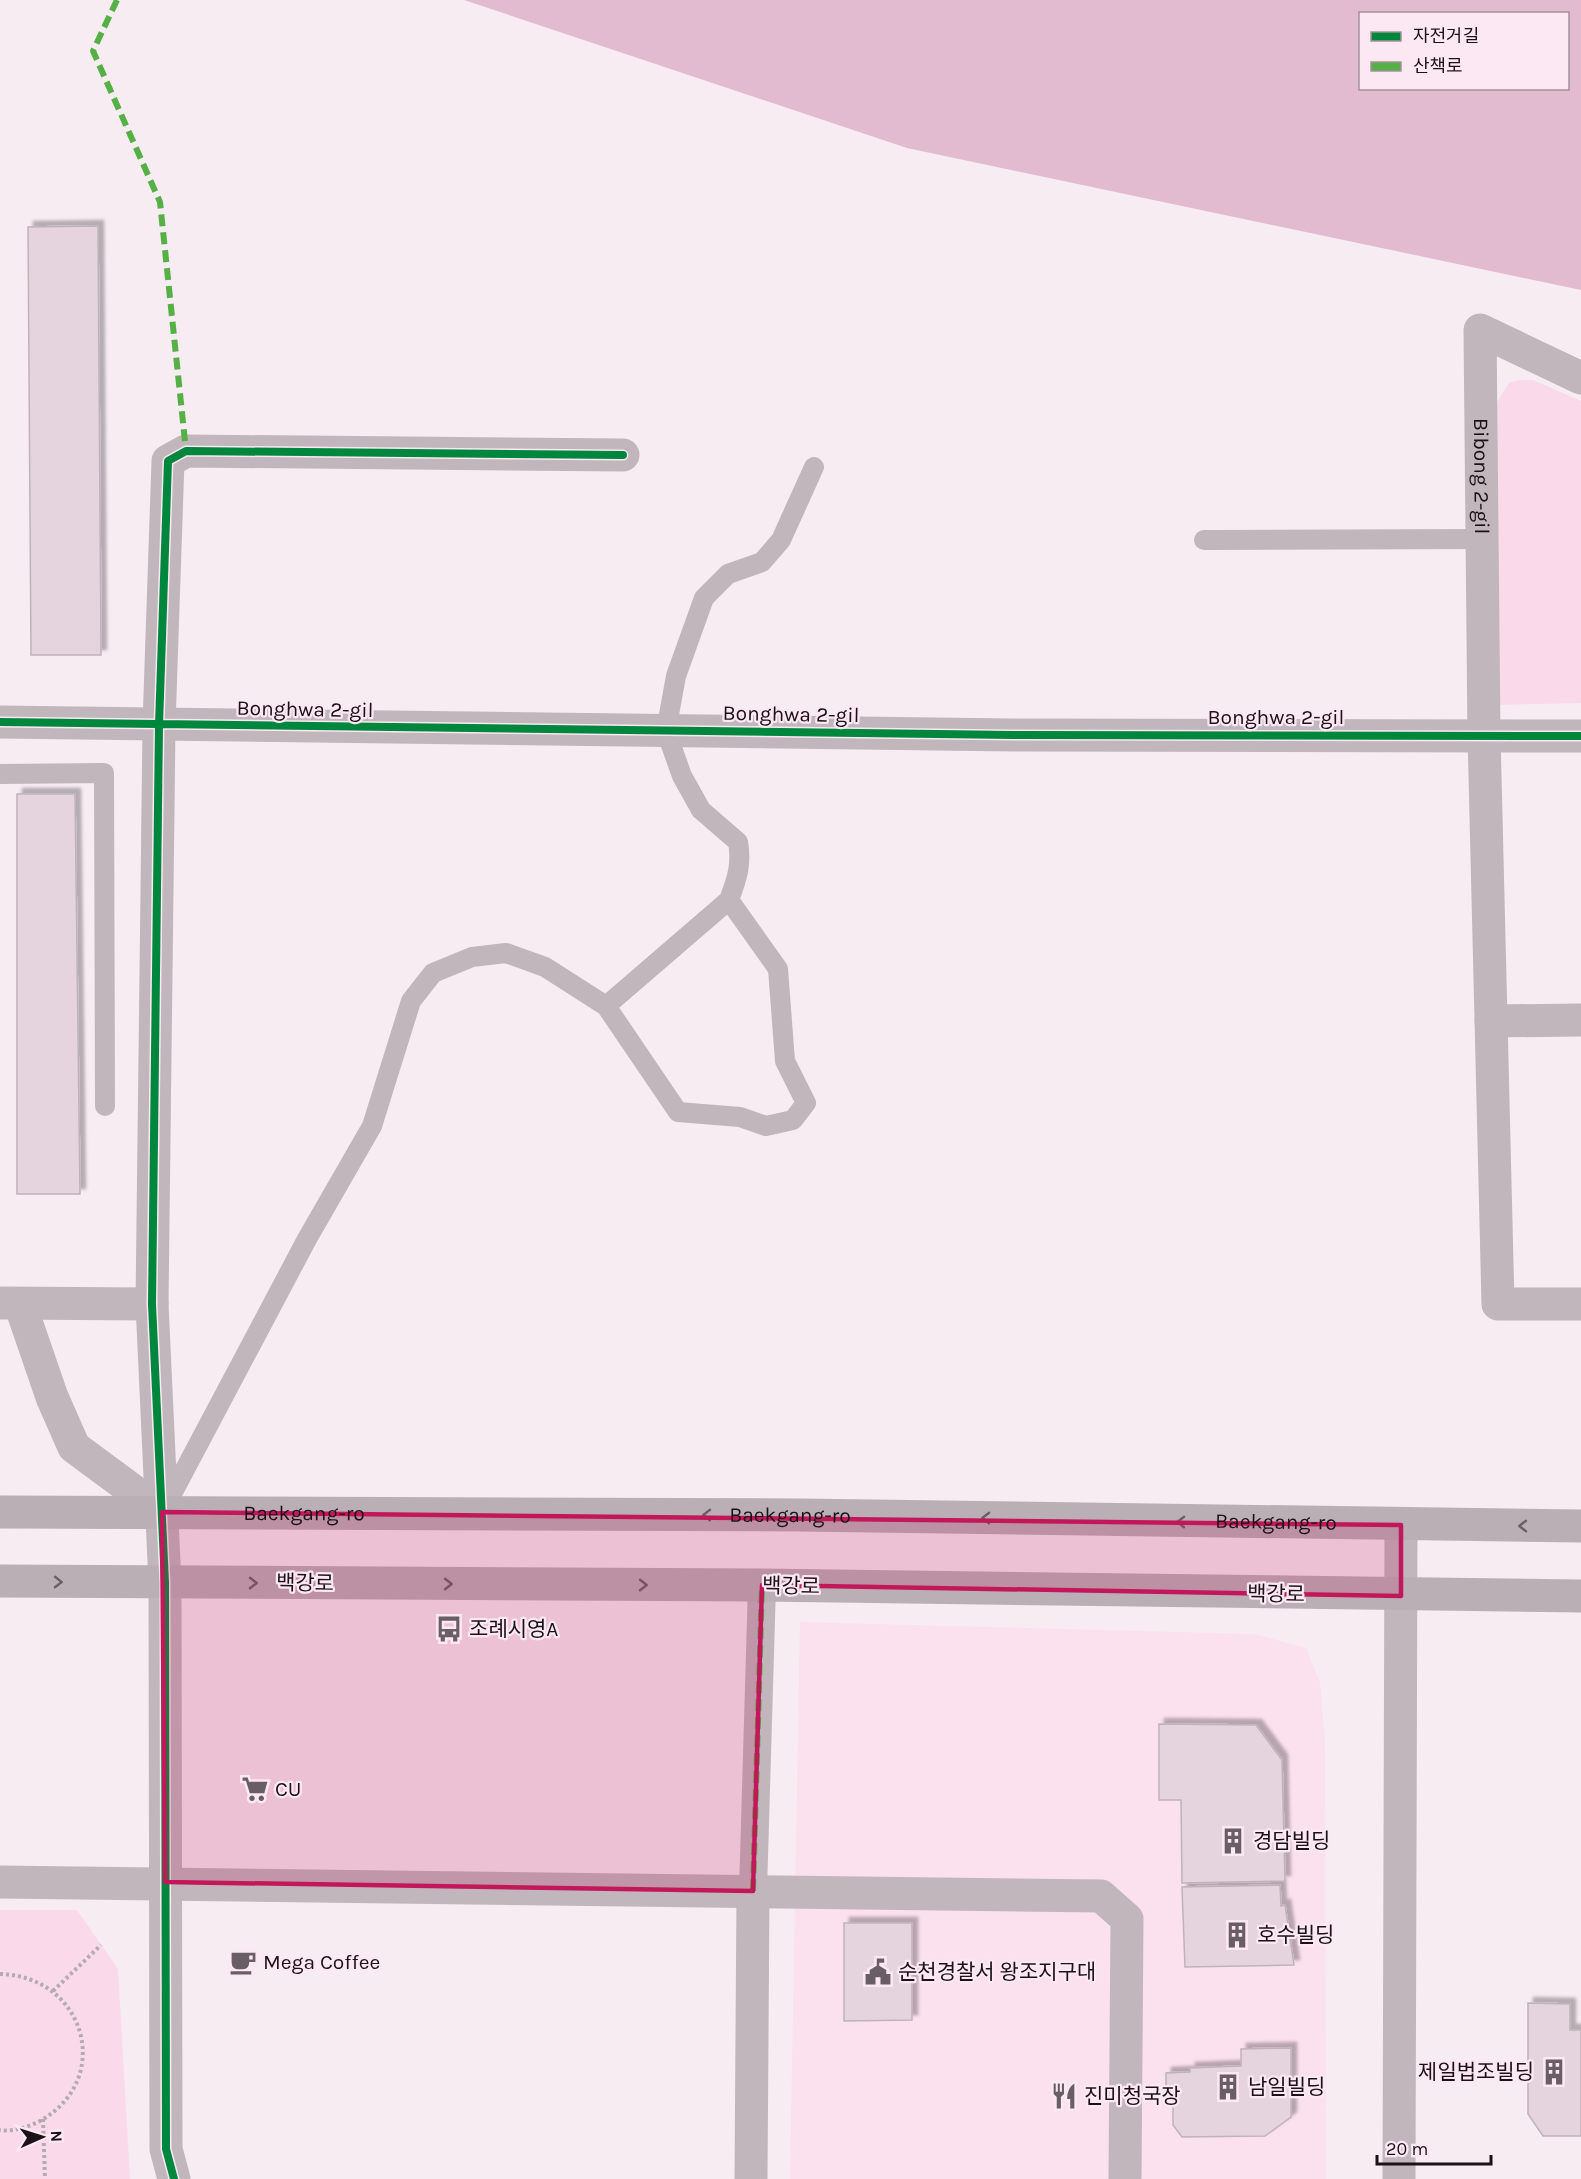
<svg xmlns="http://www.w3.org/2000/svg" width="1581" height="2179" font-family="Karla,'Noto Sans KR',sans-serif">
	<defs>
		<filter id="shadow"><feDropShadow dx="5.5" dy="-5.5" stdDeviation="1.5" flood-color="#0004"/></filter>
	</defs>
	<rect width="100%" height="100%" fill="#f7ecf2"/>
	<path fill="#fbe0ee" d="M800 1622 1254 1634 1306 1648 1320 1683 1325 1741 1326 2179H790Z"/>
	<path fill="#fad9eb" d="M1518 380H1533L1581 401V703L1493 705 1495 405 1509 383Z
		M0 1910H77L118 1969 130 2179H0Z"/>
	<path fill="#e2bbd1" fill-rule="evenodd" d="M464 0H1581V290L907 148ZM1360 14H1568V88H1360Z"/>
	<path fill="#e5d4de" stroke="#beb3b9" stroke-width="1.5" filter="url(#shadow)" d="M98 226 101 655H31L28 227Z
		M17 794H75L80 1194H17Z
		M1159 1724 1256 1725 1282 1760 1285 1881 1182 1883 1181 1800H1159Z
		M1280 1885 1281 1906 1285 1905 1294 1965 1185 1967 1182 1887Z
		M844 1923H912V2020L844 2021Z
		M1528 2003 1570 2004V2030H1581V2136H1543L1528 2114Z
		M1291 2048V2117L1265 2136 1182 2137 1173 2125V2101L1166 2102V2073L1190 2072V2068L1241 2066V2049Z"/>
	<g fill="none" stroke-linecap="round" stroke-linejoin="round">
		<path stroke="#b4abb0" stroke-width="4" stroke-dasharray="3 3" stroke-linecap="butt" d="M0 1974C85 1976 115 2079 40 2121 28 2127 13 2132 0 2130
			M53 1991 101 1945
			M43 2119 45 2179"/>
		<path stroke="#c1b6bc" stroke-width="20" d="M1204 540 1482 539
			M0 774 104 773 105 1106
			M606 1006 729 900C737 879 742 864 738 842L701 810 682 776 666 731 676 676 704 598 728 574 762 562 781 540 814 467
			M165 1507 307 1239 372 1126 411 1001 433 973 472 957 506 953 545 967 606 1006 678 1112 740 1117 766 1126 793 1120 806 1103 785 1061 778 969 729 900"/>
		<path stroke="#c1b6bc" stroke-width="28" d="M753 1891 762 1585"/>
		<g stroke="#c1b6bc" stroke-width="33">
			<path id="s1" d="M1581 378 1480 330 1484 735 1498 1304H1581"/>
			<path d="M1491 1021 1581 1020"/>
			<path d="M1 1303 152 1304"/>
			<path d="M20 1304 52 1397 74 1447 162 1512"/>
			<path d="M0 1882 1101 1896 1127 1919 1125 2179"/>
			<path d="M174 2179 166 2149 165 1583 152 1304 159 725 168 461 186 451 623 455"/>
			<path d="M751 2179 753 1891"/>
		</g>
		<path stroke="#c1b6bc" stroke-width="33" d="M0 722 1013 735 1581 736
			M1399 2179 1401 1525"/>
		<g stroke="#bbafb6" stroke-width="33">
			<path id="s2" d="M0 1512 800 1515 1581 1526"/>
			<path d="M0 1581 762 1585 1581 1596"/>
		</g>
		<path stroke="#55b145" stroke-width="6" stroke-dasharray="12 6" stroke-linecap="butt" d="M117 0 93 51 160 202 186 451
			M753 1891 762 1585"/>
		<g stroke="#fce8f3" stroke-width="11">
			<path id="cycleway" d="M0 722 1013 735 1581 736
				M174 2179 166 2149 165 1583 152 1304 159 725 168 461 186 451 623 455"/>
		</g>
		<use href="#cycleway" stroke="#00873e" stroke-width="8"/>
	</g>
	<defs><path id="oneway-chevron" d="M-2-3.5L2.5 0L-2 3.5" fill="none" stroke-width="1.6" stroke-linecap="round" stroke-linejoin="round" transform="scale(1.5)"/></defs>
	<g stroke="#6b6066">
		<use href="#oneway-chevron" transform="translate(707 1515) rotate(-180)"/>
		<use href="#oneway-chevron" transform="translate(986 1518) rotate(-179)"/>
		<use href="#oneway-chevron" transform="translate(1181 1522) rotate(-179)"/>
		<use href="#oneway-chevron" transform="translate(1523 1526) rotate(-180)"/>
		<use href="#oneway-chevron" transform="translate(58 1582) rotate(1)"/>
		<use href="#oneway-chevron" transform="translate(253 1583)"/>
		<use href="#oneway-chevron" transform="translate(448 1584)"/>
		<use href="#oneway-chevron" transform="translate(643 1585)"/>
	</g>
	<path fill="#c2185b" fill-opacity="0.2" stroke="#c2185b" stroke-width="4.5" stroke-linejoin="round" d="M162 1512 1401 1525V1596L762 1585 753 1891 165 1882Z"/>
	<defs>
		<g id="bus-bare" transform="scale(2.07)"><path d="M-5-6H5V4H4V6H2V4H-2V6H-4V4H-5ZM-3.5-4V0h7V-4ZM-3.5 1.2v1.5H-2V1.2ZM2 1.2v1.5H3.5V1.2Z" fill="#685e64" stroke="#fce8f3" stroke-width="2.5" paint-order="stroke"/></g>
		<g id="supermarket-bare" transform="scale(2.07)"><path d="M-6-5.5h2.5l.6 2H6L4.5 2H-2.5L-4.4-4H-6ZM-1.5 3.2a1.3 1.3 0 1 0 .1 0ZM3 3.2a1.3 1.3 0 1 0 .1 0Z" fill="#685e64" stroke="#fce8f3" stroke-width="2.5" paint-order="stroke"/></g>
		<g id="building-bare" transform="scale(2.07)"><path d="M-4-6H4V6H1V3H-1V6H-4ZM-2.5-4.3h1.7v1.8h-1.7ZM.8-4.3h1.7v1.8H.8ZM-2.5-1h1.7V.8h-1.7ZM.8-1h1.7V.8H.8Z" fill="#685e64" stroke="#fce8f3" stroke-width="2.5" paint-order="stroke"/></g>
		<g id="cafe-bare" transform="scale(2.07)"><path d="M-5.5-4.5H6V0H3Q3 3.5 0 3.5H-2.5Q-5.5 3.5-5.5 0ZM3-3.2v2h1.7v-2ZM-6 4.5H4V6H-6Z" fill="#685e64" stroke="#fce8f3" stroke-width="2.5" paint-order="stroke"/></g>
		<g id="civic-bare" transform="scale(2.07)"><path d="M-.6-6.5H3V-4.5H.6V-3L4-1V1h2V6H-6V1h2V-1L-.6-3ZM-1.2 2.5V6h2.4V2.5Z" fill="#685e64" stroke="#fce8f3" stroke-width="2.5" paint-order="stroke"/></g>
		<g id="restaurant-bare" transform="scale(2.07)"><path d="M-5-6h1v4h1v-4h1v4h1v-4h1v5L-1.5 .5V6h-2V.5L-5-1ZM5-6V6H3V1.5H1.5Q1.5-4 5-6Z" fill="#685e64" stroke="#fce8f3" stroke-width="2.5" paint-order="stroke"/></g>
	</defs>
	<g fill-rule="evenodd">
		<use href="#bus-bare" x="449" y="1629"/>
		<use href="#supermarket-bare" x="255" y="1789"/>
		<use href="#building-bare" x="1233" y="1841"/>
		<use href="#building-bare" x="1237" y="1935"/>
		<use href="#cafe-bare" x="243" y="1962"/>
		<use href="#civic-bare" x="878" y="1972"/>
		<use href="#building-bare" x="1554" y="2072"/>
		<use href="#building-bare" x="1228" y="2087"/>
		<use href="#restaurant-bare" x="1064" y="2096"/>
	</g>
	<g text-anchor="middle" dominant-baseline="central" stroke-width="4.5" stroke-linejoin="round" paint-order="stroke">
		<g font-size="21" fill="#1b1117" stroke="#fce8f3">
			<text stroke="none"><textPath href="#s1" startOffset="258">Bibong 2-gil</textPath></text>
			<text transform="translate(305 709) rotate(1)">Bonghwa 2-gil</text>
			<text transform="translate(791 714) rotate(1)">Bonghwa 2-gil</text>
			<text x="1276" y="717">Bonghwa 2-gil</text>
			<text stroke="none"><textPath href="#s2" startOffset="304">Baekgang-ro</textPath></text>
			<text stroke="none"><textPath href="#s2" startOffset="790">Baekgang-ro</textPath></text>
			<text stroke="none"><textPath href="#s2" startOffset="1276">Baekgang-ro</textPath></text>
			<text transform="translate(305 1583) rotate(1)">백강로</text>
			<text transform="translate(791 1586) rotate(1)">백강로</text>
			<text transform="translate(1276 1594) rotate(1)">백강로</text>
		</g>
		<g font-size="21" fill="#1b1117" stroke="#fce8f3" text-anchor="start">
			<text x="469" y="1629">조례시영A</text>
			<text x="275" y="1789">CU</text>
			<text x="1253" y="1841">경담빌딩</text>
			<text x="1257" y="1935">호수빌딩</text>
			<text x="263" y="1962">Mega Coffee</text>
			<text x="898" y="1972">순천경찰서 왕조지구대</text>
			<text x="1534" y="2072" text-anchor="end">제일법조빌딩</text>
			<text x="1248" y="2087">남일빌딩</text>
			<text x="1084" y="2096">진미청국장</text>
		</g>
	</g>
	<rect x="1359" y="12" width="210" height="78" fill="#fce8f3" stroke="#a2929b" stroke-width="1.5"/>
	<rect x="1371" y="32" width="30" height="9" fill="#00873e" stroke="#a2929b" stroke-width="1.5"/>
	<text x="1413" y="42" font-size="18" fill="#1b1117">자전거길</text>
	<rect x="1371" y="62" width="30" height="9" fill="#55b145" stroke="#a2929b" stroke-width="1.5"/>
	<text x="1413" y="72" font-size="18" fill="#1b1117">산책로</text>
	<g transform="translate(42 2137) rotate(87)" stroke="#fce8f3" stroke-width="4.5" paint-order="stroke">
	<path d="M0-4.5L10 22L0 15L-10 22Z" fill="#1b1117"/>
	<text y="-9" font-size="16" font-weight="bold" text-anchor="middle" fill="#1b1117">N</text>
	</g>
	<path d="M1377 2155v9h114v-9" fill="none" stroke="#1b1117" stroke-width="3"/>
	<text x="1386" y="2155" font-size="18" fill="#1b1117" stroke="#fce8f3" stroke-width="4.5" paint-order="stroke">20 m</text>
</svg>
